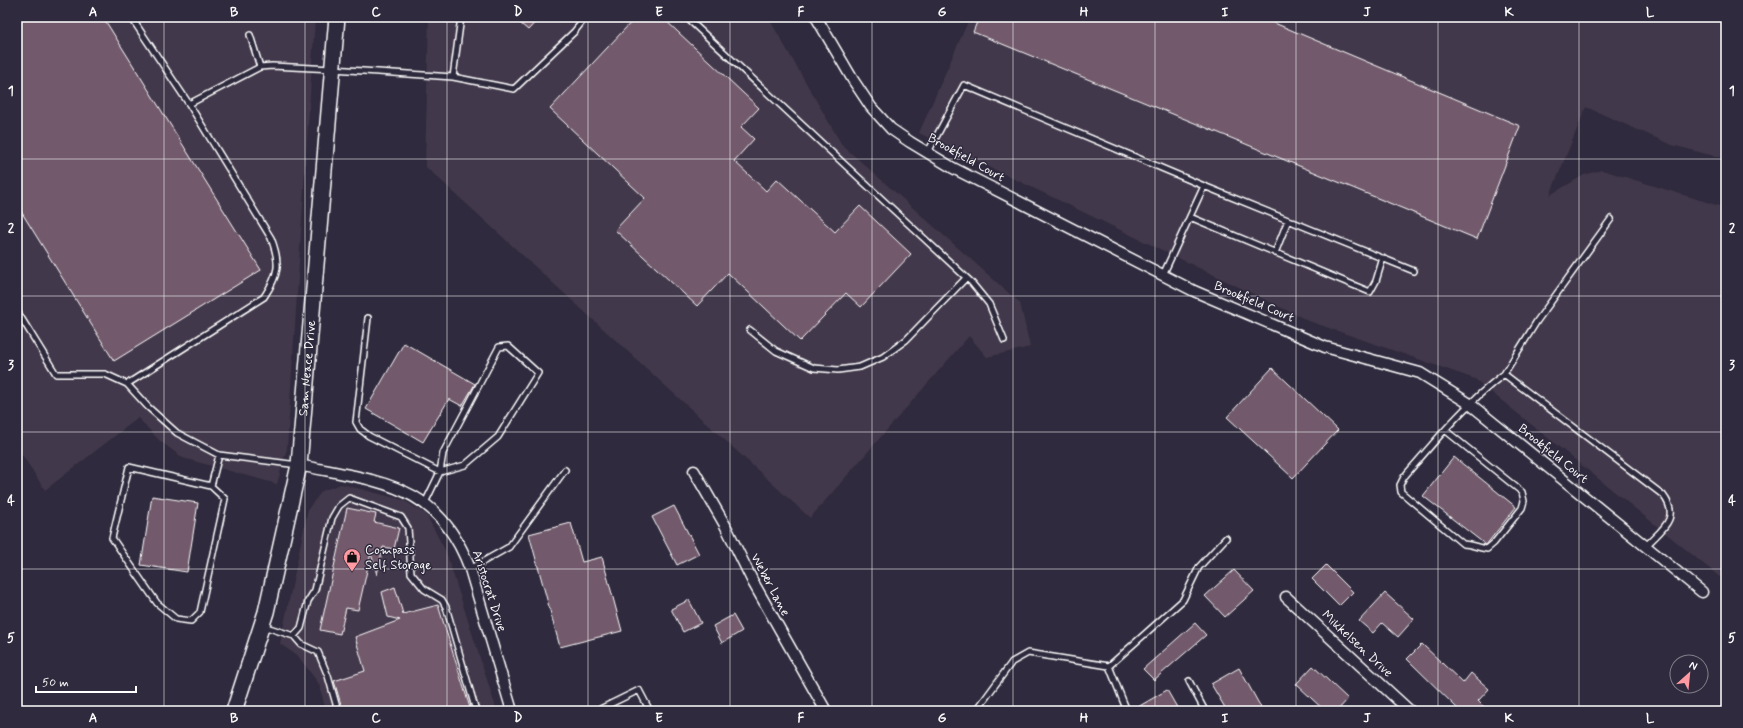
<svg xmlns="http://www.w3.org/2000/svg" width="1743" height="728" font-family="Mynerve,sans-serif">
	<rect width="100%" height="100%" fill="#2f2a3d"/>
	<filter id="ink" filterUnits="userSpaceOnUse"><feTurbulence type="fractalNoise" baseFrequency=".025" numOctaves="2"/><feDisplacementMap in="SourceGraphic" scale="8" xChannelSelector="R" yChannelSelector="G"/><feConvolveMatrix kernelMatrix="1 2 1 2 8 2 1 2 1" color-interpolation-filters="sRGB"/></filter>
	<g filter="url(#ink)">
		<path fill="#43384b" d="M17 17H315L287 448 277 484 183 458 160 441 138 418 45 490 17 447Z
			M429 17H768L842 145 1020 303 1030 347 987 357 969 336 810 518 425 166Z
			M970 17H1726V159L1672 145 1586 107 1550 195 1584 175 1602 170 1726 208V582L1475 379 1309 321 919 133Z
			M341 484 403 500 426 514 446 552 497 711H326L319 684 298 656 280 644 308 509 322 491Z"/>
		<path fill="#725a6c" stroke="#fff" d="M17 17H103L261 270 114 361 17 205Z
			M513 17H540L528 30Z
			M636 17H662L759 108 741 127 754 139 734 161 766 191 777 179 835 232 860 206 911 254 861 307 846 293 800 341 728 273 697 306 615 230 645 198 550 109Z
			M979 17H1260L1520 126 1477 239 973 32Z
			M404 343 475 384 462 406 449 399 423 442 366 409Z
			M1272 368 1338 430 1293 478 1227 417Z
			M1454 457 1516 507 1486 545 1423 496Z
			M152 496 198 503 187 572 141 565Z
			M674 506 699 554 677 565 652 517Z
			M347 508 376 514 374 522 399 528 394 549 383 547 377 575 371 553 358 610 346 608 340 634 320 630Z
			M571 523 582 562 602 557 622 631 560 647 529 534Z
			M1326 565 1353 592 1339 606 1312 579Z
			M1234 570 1254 591 1225 617 1205 596Z
			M395 587 403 614 438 605 471 711H343L334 681 365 671 355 637 400 620 388 617 382 592Z
			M1385 593 1414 619 1398 637 1382 623 1373 633 1359 621Z
			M689 600 701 623 683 632 671 609Z
			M733 615 742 631 722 643 713 626Z
			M1195 623 1206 635 1154 680 1143 669Z
			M1422 644 1463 683 1471 673 1489 689 1478 701 1488 711H1460L1407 659Z
			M1313 666 1348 699 1337 711H1325L1296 684Z
			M1239 668 1263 711H1227L1211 684Z
			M1167 690 1179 711H1131Z"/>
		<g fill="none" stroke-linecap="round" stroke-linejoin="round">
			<g stroke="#fff" stroke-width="8">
				<path id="lane" d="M131 17 189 104 260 67 272 66 333 69 453 77 461 17
					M686 17 971 282 989 304 1004 340
					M250 35 260 67
					M453 77 514 89 574 32 586 17
					M928 152 964 85 1204 186 1163 275
					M1204 186 1414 271
					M1190 217 1370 292 1376 281 1383 258
					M1275 253 1288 220
					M17 311 56 374H105L127 384 264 297C279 274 281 264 271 238L189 104
					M368 318 356 422 360 429 369 436 440 472 425 503
					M750 330 776 351 814 368 838 370 860 367 883 357 906 340 966 278
					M508 346 538 373 498 437 465 465 440 472 443 453 499 347Z
					M1504 374 1537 321 1611 219
					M127 384 148 407 177 433 219 455 298 465
					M1445 430 1522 492 1524 501 1522 508 1494 543 1487 549C1478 548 1471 544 1463 544L1401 492 1400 485 1404 477C1435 441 1466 403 1504 374L1663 495C1681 518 1662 529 1646 546
					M211 486 129 467 112 538 157 603 176 619 191 621 200 612 225 499 211 486 219 455
					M470 569 509 547 565 470
					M263 626 294 636 301 644 318 652 328 676 338 711
					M294 636 301 628 308 601 315 590 332 518 339 506 349 498 401 517 408 528 411 573 424 589 442 600 446 607 476 711
					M1109 666 1127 711
					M1189 681 1205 711
					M596 711 639 690 650 711
					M976 711 1012 662 1028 653 1109 666 1183 600 1199 567 1226 538"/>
			</g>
			<g stroke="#fff" stroke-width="13">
				<path id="street" d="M816 17 853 80 871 107 891 129 910 142 953 168 1194 291 1325 347 1420 373 1470 404 1702 592
					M299 465C379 482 438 482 470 569L512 711
					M694 471 725 525 753 582 826 711
					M1286 597 1410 711"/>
			</g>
			<g stroke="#fff" stroke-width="18">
				<g id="secondary">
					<path id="s1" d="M234 711 266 612 299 465 337 17"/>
				</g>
			</g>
			<use href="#lane" stroke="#2f2a3d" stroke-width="5"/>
			<use href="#street" stroke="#2f2a3d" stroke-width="10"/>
			<use href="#secondary" stroke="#2f2a3d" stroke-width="15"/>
		</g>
	</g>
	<path fill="none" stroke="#fff" stroke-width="1" stroke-opacity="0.55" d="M164 17V711M305 17V711M447 17V711M588 17V711M730 17V711M872 17V711M1013 17V711M1155 17V711M1296 17V711M1438 17V711M1579 17V711M17 159H1726M17 296H1726M17 432H1726M17 569H1726"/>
	<defs>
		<g id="shop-pin" transform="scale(0.9)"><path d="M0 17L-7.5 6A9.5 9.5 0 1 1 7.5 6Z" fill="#ff9aa2" stroke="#2f2a3d"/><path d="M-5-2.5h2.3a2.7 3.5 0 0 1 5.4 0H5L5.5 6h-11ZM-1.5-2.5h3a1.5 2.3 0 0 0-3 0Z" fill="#111"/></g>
	</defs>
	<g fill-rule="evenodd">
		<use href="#shop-pin" x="352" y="557"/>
	</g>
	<g text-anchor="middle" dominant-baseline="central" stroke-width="3" stroke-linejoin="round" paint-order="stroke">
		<g font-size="13" fill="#fff" stroke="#2f2a3d">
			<text transform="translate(966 158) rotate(29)">Brookfield Court</text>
			<text transform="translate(1254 302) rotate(23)">Brookfield Court</text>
			<text stroke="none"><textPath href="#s1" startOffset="352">Sam Neace Drive</textPath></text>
			<text transform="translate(1553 454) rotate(39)">Brookfield Court</text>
			<text transform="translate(770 585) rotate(62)">Weber Lane</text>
			<text transform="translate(489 591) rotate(72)">Aristocrat Drive</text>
			<text transform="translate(1357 644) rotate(43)">Mikkelsen Drive</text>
		</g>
		<g font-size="13" fill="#fff" stroke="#2f2a3d" text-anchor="start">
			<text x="365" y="550">Compass<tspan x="365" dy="15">Self Storage</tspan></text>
		</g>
	</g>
	<rect width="1743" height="728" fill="none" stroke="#2f2a3d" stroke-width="44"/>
	<g transform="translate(1689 674) rotate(27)"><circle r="19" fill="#2f2a3d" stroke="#827f8b"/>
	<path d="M0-3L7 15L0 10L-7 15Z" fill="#ff9aa2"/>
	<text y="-6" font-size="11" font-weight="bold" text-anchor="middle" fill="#ffffff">N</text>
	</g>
	<path d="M36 686v6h100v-6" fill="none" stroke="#ffffff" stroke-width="2"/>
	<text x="42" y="686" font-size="12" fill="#ffffff" stroke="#2f2a3d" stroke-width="3" paint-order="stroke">50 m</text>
	<rect x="22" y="22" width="1699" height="684" fill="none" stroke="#fff" stroke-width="1.5"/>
	<g font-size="13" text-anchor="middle" font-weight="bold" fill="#fff">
		<text x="93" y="16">A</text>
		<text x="234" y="16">B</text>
		<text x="376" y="16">C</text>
		<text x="518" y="16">D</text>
		<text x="659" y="16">E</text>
		<text x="801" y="16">F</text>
		<text x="942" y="16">G</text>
		<text x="1084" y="16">H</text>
		<text x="1225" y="16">I</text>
		<text x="1367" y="16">J</text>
		<text x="1509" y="16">K</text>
		<text x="1650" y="16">L</text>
		<text x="11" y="95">1</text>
		<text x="1732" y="95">1</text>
		<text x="11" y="232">2</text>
		<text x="1732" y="232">2</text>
		<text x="11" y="369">3</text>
		<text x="1732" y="369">3</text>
		<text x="11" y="505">4</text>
		<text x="1732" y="505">4</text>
		<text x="11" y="642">5</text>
		<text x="1732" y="642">5</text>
		<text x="93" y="722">A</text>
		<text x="234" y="722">B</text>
		<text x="376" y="722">C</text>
		<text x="518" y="722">D</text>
		<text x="659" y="722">E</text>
		<text x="801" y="722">F</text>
		<text x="942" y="722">G</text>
		<text x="1084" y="722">H</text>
		<text x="1225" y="722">I</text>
		<text x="1367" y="722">J</text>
		<text x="1509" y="722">K</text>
		<text x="1650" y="722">L</text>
	</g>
</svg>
